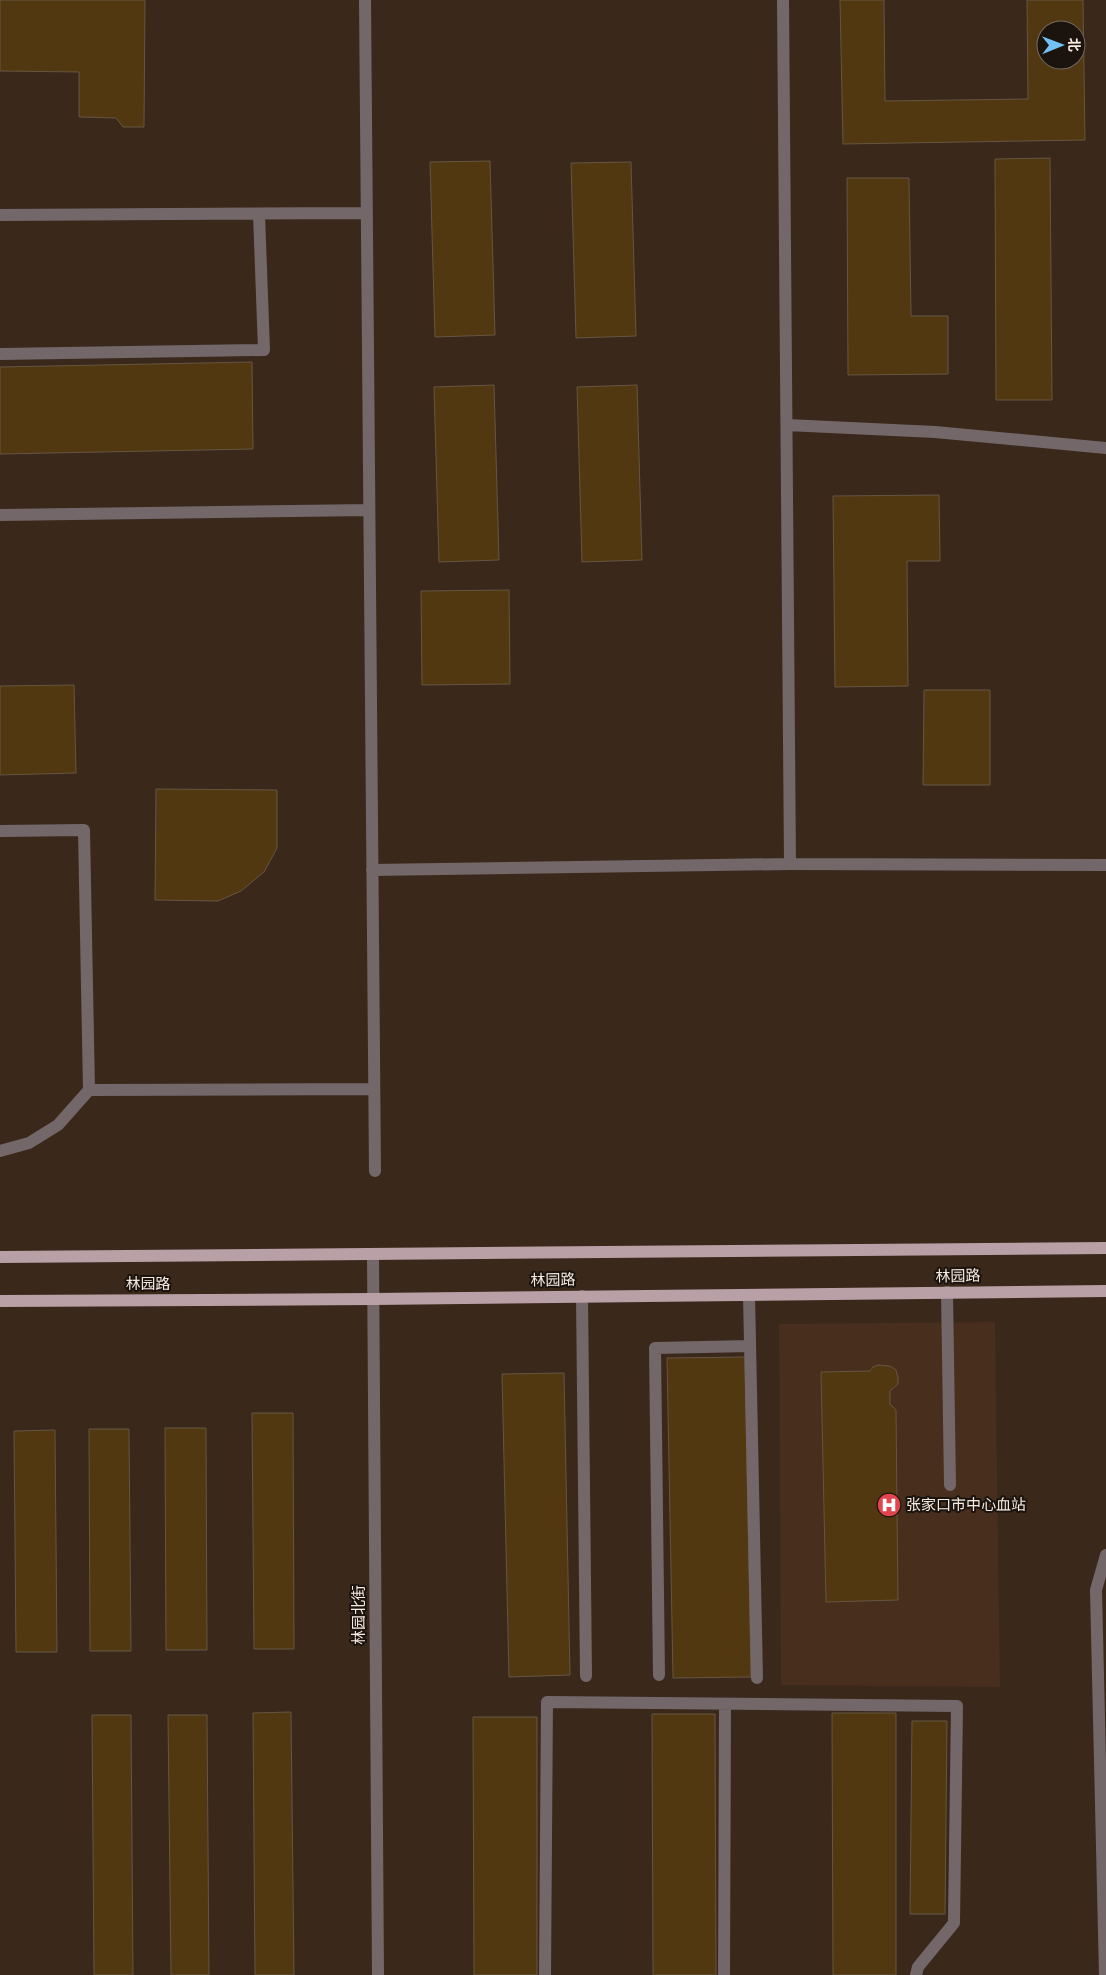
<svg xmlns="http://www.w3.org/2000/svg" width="1106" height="1975" font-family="'Fira Sans','Noto Sans SC',sans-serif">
	<rect width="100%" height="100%" fill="#3a281b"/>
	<path fill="#472e1d" d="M995 1322 1000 1687 781 1685 779 1324Z"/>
	<path fill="#523811" stroke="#655642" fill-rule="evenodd" d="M0 0H145L144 127H123L116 118 79 117V72L0 71Z
		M840 0H884L885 101 1028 99 1027 0H1083L1085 140 843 144ZM1046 30H1076V60H1046Z
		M1050 158 1052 400H996L995 159Z
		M490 161 495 335 435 337 430 162Z
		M631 162 636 336 576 338 571 163Z
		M847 178H909L911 316H948V374L848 375Z
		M252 362 253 449 0 454V367Z
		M494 385 499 560 439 562 434 387Z
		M637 385 642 560 582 562 577 387Z
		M939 495 940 561H907L908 686 835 687 833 496Z
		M509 590 510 684 422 685 421 591Z
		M74 685 76 773 0 775V686Z
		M924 690H990V785H923Z
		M156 789 277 790V848L264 872 241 891 218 901 155 900Z
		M745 1357 751 1677 673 1678 667 1358Z
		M878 1365 890 1366 896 1370 898 1378V1384L890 1391V1404L896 1410 898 1600 826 1602 821 1372 870 1371 873 1367Z
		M564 1373 570 1675 509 1677 502 1374Z
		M252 1413H293L294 1649H254Z
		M165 1428H206L207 1650H166Z
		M89 1429H129L131 1651H90Z
		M55 1430 57 1652H16L14 1431Z
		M291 1712 294 1975H255L253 1713Z
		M832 1713H896V1975H833Z
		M652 1714H715L716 1975H653Z
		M92 1715H131L133 1975H94Z
		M168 1715H207L209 1975H171Z
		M473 1717H537V1975H474Z
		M912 1721H947L945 1914H910Z"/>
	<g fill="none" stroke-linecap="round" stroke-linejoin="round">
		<path stroke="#73676a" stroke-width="12" d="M365 0 375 1171
			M783 0 790 864
			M0 215 367 213
			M0 354 264 350 259 214
			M787 425 935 432 1106 448
			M0 515 369 510
			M0 831 84 830 89 1090 58 1125 29 1143 0 1151
			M372 870 790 864 1105 865
			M89 1090 374 1089
			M373 1255 378 1975
			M947 1292 950 1485
			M749 1295 757 1678
			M582 1296 586 1676
			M659 1675 655 1348 750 1346
			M545 1975 547 1702 957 1706 954 1923 918 1967 916 1975
			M724 1975 725 1704
			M1105 1975 1096 1590 1106 1555"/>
		<path stroke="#b9a0a7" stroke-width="12" d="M0 1257 1106 1248
			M0 1301 373 1299 1106 1291"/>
	</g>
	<defs>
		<g id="hospital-disc" transform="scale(1.25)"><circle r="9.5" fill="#e0444e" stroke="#1b130d"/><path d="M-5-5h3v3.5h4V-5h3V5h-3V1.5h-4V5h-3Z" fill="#fff"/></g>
	</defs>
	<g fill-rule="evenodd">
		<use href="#hospital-disc" x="889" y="1505"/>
	</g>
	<g text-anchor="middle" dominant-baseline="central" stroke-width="4" stroke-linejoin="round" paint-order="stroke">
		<g font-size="15" fill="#f6e9e1" stroke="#1b130d">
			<text transform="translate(958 1276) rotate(-1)">林园路</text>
			<text transform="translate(553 1280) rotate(-1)">林园路</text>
			<text x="148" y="1284">林园路</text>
			<text transform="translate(359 1615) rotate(-90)">林园北街</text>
		</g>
		<g font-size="15" fill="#f6e9e1" stroke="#1b130d" text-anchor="start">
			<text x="906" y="1505">张家口市中心血站</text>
		</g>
	</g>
	<g transform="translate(1061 45) rotate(89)"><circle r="24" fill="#1b130d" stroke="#736962"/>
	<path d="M0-4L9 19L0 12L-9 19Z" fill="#71c1f5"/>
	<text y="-8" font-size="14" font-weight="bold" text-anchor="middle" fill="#f6e9e1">北</text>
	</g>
</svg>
